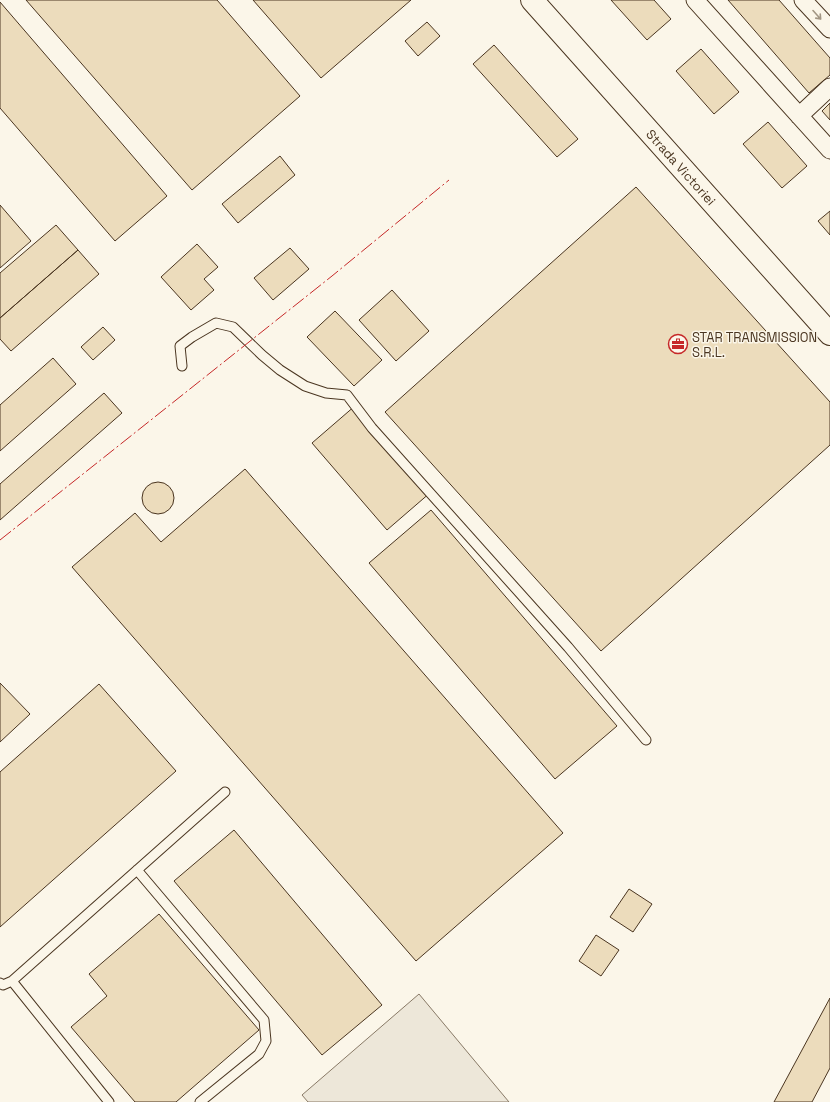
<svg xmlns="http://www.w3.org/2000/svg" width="830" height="1102" font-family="'Space Grotesk',sans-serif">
	<rect width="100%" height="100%" fill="#fbf6e9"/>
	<path fill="#ede7d9" stroke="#887966" d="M419 994 509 1102H308L302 1095Z"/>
	<path fill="#ecdcbc" stroke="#4a3520" d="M26 0H217L300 96 192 190Z
		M253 0H411L321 78Z
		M611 0H654L671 19 647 40Z
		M728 0H779L830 58V75L809 93Z
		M0 2 167 196 115 241 0 108Z
		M427 22 440 36 418 56 405 41Z
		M494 45 578 139 557 157 473 64Z
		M701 49 739 92 714 114 676 71Z
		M830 103V120L822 111Z
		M768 122 807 166 782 188 743 144Z
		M280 156 295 175 238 223 222 204Z
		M636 187 830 402V445L601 651 385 412Z
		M0 205 31 241 0 268Z
		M830 211V235L818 221Z
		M56 225 78 250 0 318V273Z
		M197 244 218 267 204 279 214 290 191 310 161 277Z
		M290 248 309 269 273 300 254 278Z
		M78 250 99 274 11 351 0 339V318Z
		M392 290 429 331 396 361 359 320Z
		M335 311 382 360 354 386 307 337Z
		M103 327 115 340 93 360 81 347Z
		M53 358 76 384 0 451V405Z
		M104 393 122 413 0 520V484Z
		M356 405 431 492 387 530 312 443Z
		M245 469 563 833 416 961 72 567 135 513 161 542Z
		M142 498a16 16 0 1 1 32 0a16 16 0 1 1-32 0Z
		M431 510 617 726 555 779 369 563Z
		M0 683 30 714 0 742Z
		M99 684 176 771 0 927V772Z
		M234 830 382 1005 322 1055 174 881Z
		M629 889 652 904 633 932 610 917Z
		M159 914 259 1030 176 1102H135L71 1027 107 996 89 974Z
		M596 935 619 950 601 976 579 961Z
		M830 998V1068L812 1102H774Z"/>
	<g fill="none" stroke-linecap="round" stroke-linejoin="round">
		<g stroke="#4a3520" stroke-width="11">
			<path id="service" d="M182 366 180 346 192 337 216 323 233 327 262 355 280 370 305 386 326 393 347 395 372 428 568 647 646 740
				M137 870 264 1020 266 1041 259 1054 200 1102
				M12 981 109 1102
				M0 983 3 985 12 981 225 792"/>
		</g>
		<g stroke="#4a3520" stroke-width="19">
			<path id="minor" d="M695 0 830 150
				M803 0 830 29
				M799 116 830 87"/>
		</g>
		<g stroke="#4a3520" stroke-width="24">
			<g id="secondary">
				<path id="s1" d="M532 0 830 334"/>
			</g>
		</g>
		<use href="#service" stroke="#fbf6e9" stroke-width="9"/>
		<use href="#minor" stroke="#fbf6e9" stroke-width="17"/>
		<use href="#secondary" stroke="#fbf6e9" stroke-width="22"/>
		<path stroke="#c62828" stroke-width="1" stroke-dasharray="14 3 2 3" stroke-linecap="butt" d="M0 540 332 276 449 180"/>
	</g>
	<defs><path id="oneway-shaft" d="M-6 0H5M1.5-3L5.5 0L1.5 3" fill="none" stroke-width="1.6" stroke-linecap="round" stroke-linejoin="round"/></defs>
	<use stroke="#a29684" href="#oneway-shaft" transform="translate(817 15) rotate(48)"/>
	<defs>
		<g id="office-ring" transform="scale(1)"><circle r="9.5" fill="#fbf6e9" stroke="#c62828" stroke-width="1.5"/><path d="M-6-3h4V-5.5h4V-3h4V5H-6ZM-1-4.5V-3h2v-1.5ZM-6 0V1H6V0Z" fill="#c62828"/></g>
	</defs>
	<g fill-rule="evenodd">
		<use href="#office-ring" x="678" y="344"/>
	</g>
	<g text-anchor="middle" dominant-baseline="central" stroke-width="3" stroke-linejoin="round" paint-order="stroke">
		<g font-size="13" fill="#4a3520" stroke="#fbf6e9">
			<text stroke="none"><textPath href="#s1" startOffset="224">Strada Victoriei</textPath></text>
		</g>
		<g font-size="13" fill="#4a3520" stroke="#fbf6e9" text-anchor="start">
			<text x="692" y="337">STAR TRANSMISSION<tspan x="692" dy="15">S.R.L.</tspan></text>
		</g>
	</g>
</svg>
